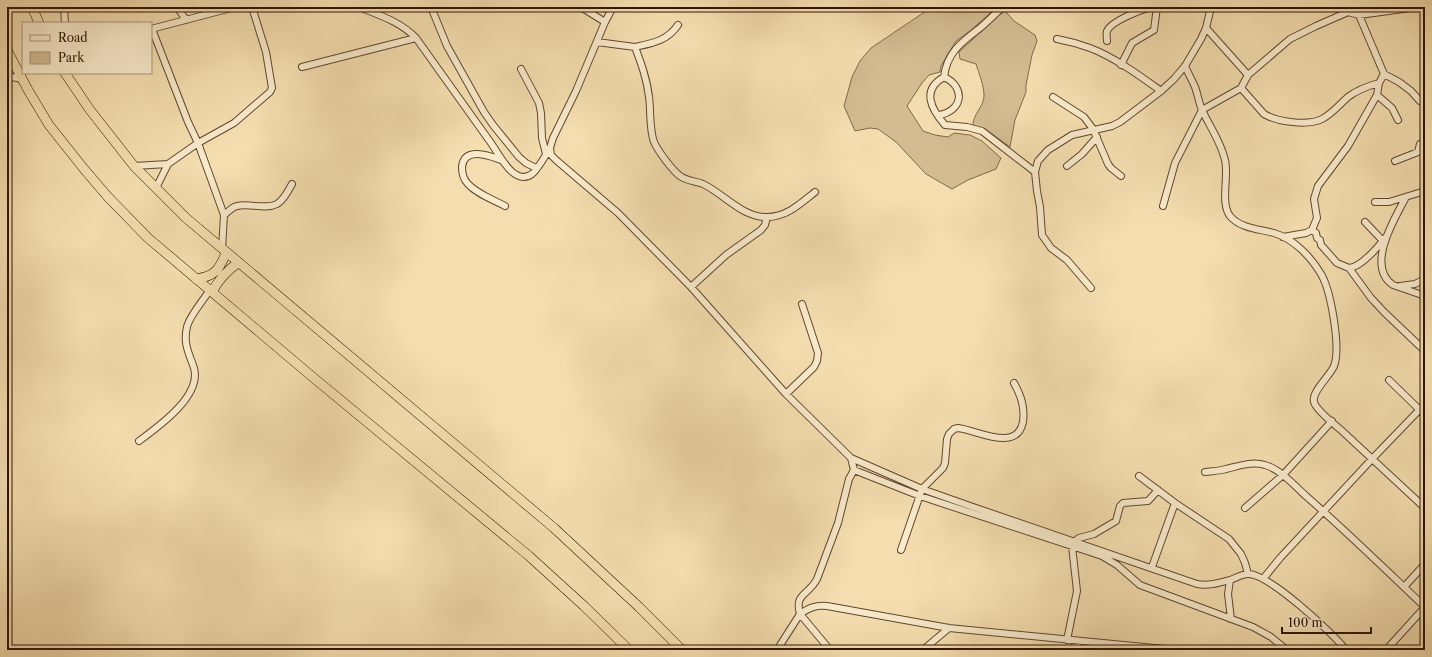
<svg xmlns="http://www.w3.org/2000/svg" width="1432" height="657" font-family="'Libre Caslon Text',serif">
	<rect width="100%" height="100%" fill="#f4deaf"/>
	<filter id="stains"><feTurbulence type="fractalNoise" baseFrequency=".005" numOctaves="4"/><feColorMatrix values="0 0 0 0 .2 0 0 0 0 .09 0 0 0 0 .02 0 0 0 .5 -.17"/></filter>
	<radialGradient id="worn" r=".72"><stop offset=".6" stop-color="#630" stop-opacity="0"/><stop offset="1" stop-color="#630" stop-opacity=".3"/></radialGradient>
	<path fill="#d3bc92" stroke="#82684a" d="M932 7H997L970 31 956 41 941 66 940 72 929 75 922 83 907 106 923 131 935 135 948 137 954 133 970 135 982 141 1001 158 996 169 968 180 952 189 926 174 896 142 878 129 870 128 855 131 844 106 852 77 860 61 871 48Z
		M1005 11 1014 21 1035 35 1037 41 1032 55 1026 85V92L1015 120 1010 147 988 131 973 126C972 116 984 106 984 96 984 85 979 74 976 64L960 59 959 52 999 15Z"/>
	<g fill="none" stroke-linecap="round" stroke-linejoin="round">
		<g stroke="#61472e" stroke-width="8">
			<path id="minor" d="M64 7 65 23
				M177 7 186 20
				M359 7C379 15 401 22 416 38L491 143C499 154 514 187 532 174 539 168 545 156 550 148
				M431 7 447 46 484 112 493 125 519 157 526 163 536 168
				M581 7 605 22
				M613 7 605 22 576 91 553 138 550 148 551 155 556 160 618 213 691 287 786 394 851 458 922 489 973 507 1197 584C1209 586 1219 583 1230 580 1236 578 1242 574 1248 574 1268 573 1333 633 1346 650
				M1359 15 1384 74 1399 82 1411 91 1420 101 1425 103
				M1206 28 1248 75 1290 39 1316 26 1348 12 1359 15 1418 7
				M151 29 235 7
				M152 29 188 122 198 143 168 164 156 188
				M1057 39C1068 41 1079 44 1090 48 1114 57 1140 76 1161 91
				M1107 41C1107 38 1106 34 1107 31 1111 21 1141 10 1151 7
				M597 42 635 47C641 63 647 79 649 97 651 111 649 128 654 142 658 151 672 170 680 176 687 181 695 181 703 184 724 194 743 218 767 217 787 217 801 203 815 192
				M635 47C653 43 667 41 678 25
				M1121 65 1132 43 1154 30 1157 7
				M1185 66C1188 73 1192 80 1195 87 1198 95 1199 103 1202 110 1210 127 1221 142 1225 160 1229 176 1220 203 1230 216 1241 229 1260 229 1274 233 1294 239 1311 257 1321 274 1331 291 1341 348 1334 366 1330 376 1311 392 1314 402 1316 410 1334 424 1341 430 1369 456 1397 482 1425 508
				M302 67 416 38
				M521 69 539 103 541 113 542 138 546 154
				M7 76 22 79
				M944 77C921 90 931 109 945 125L967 127 982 131 1035 172
				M944 77C947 52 962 42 980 28 988 21 995 14 1003 7
				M1241 88 1264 114C1277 122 1308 126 1322 119 1332 114 1340 104 1348 97 1357 90 1368 86 1379 83L1384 74
				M1377 95 1392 108 1398 120
				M1053 97 1084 117 1093 129 1108 164 1111 168 1121 176
				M939 115C963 111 966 87 944 77
				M501 160C490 156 464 146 462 167 462 173 463 179 468 184 477 194 492 199 505 206
				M1395 161 1418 152 1420 144 1425 143
				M134 166 168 164
				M1067 166 1082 154 1097 137
				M1406 197C1395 218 1365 266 1393 285L1425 296
				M1375 202H1389L1425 191
				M1163 206 1175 163 1202 110 1241 88 1248 75
				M224 215C228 212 232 207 237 206 250 203 265 210 277 204 284 200 288 191 292 184
				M1365 222 1383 241
				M1312 230 1316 233 1317 238 1320 240 1321 245 1337 263 1349 268 1371 298 1384 312 1425 351
				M1283 237 1306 233 1312 230 1317 218 1314 199 1318 186 1348 146 1377 95 1379 83
				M222 249 224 215 198 143 234 123 270 92 272 88 266 52 252 7
				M1349 268C1361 267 1378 247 1386 237
				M1400 286 1415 284 1425 279
				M691 287 726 255 761 230 765 225 767 217
				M1091 288 1067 260 1051 248 1042 235 1040 207 1037 191 1035 172 1038 161 1048 150 1072 135 1112 126 1120 122 1161 91 1174 79 1185 66 1201 39 1206 28 1211 7
				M1389 380 1425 415
				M786 394 814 367 817 361 818 353 802 304
				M139 441C158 427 202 396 194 368 189 353 183 344 187 327 189 317 204 299 210 290
				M851 458 854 470 849 479 838 523 817 579C809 595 794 593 800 614 809 608 815 605 827 606L949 628 1175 650
				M854 470 920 496 1102 556 1117 565 1140 585 1253 627 1271 637 1287 650
				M1205 472C1212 471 1219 471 1226 469 1239 466 1252 461 1265 465 1280 469 1295 486 1306 496 1347 532 1386 570 1425 607
				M1139 476 1175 503 1229 539 1241 554 1245 563 1248 574
				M1245 508 1283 475 1332 421
				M1075 541 1079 538 1094 534 1116 521 1120 506 1123 503 1148 501 1158 490
				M901 550 922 489 943 468 945 463 947 439 949 434 954 429 958 428C977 430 1017 453 1023 422 1025 407 1021 396 1014 383
				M1152 567 1175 503
				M1263 579 1280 558 1372 459 1425 404
				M1230 580 1228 594 1231 619
				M1404 587 1425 564
				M1067 640 1077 591 1072 546
				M930 644 949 628
				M777 650 800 614 830 650
				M923 650 930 644 935 650
				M1071 650 1080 641
				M1386 650 1425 607"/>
		</g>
		<g stroke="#301503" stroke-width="10">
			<path id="highway" d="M32 7 39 23
				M7 50 28 90 49 125 84 169 108 197 148 238 315 379 529 556 584 606 629 650
				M65 73 90 110 134 166 186 218 554 528 639 607 682 650
				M196 279C215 276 219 270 226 253
				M212 292C219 279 226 271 238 263"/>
		</g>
		<use href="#minor" stroke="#f8eacb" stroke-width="6"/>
		<use href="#highway" stroke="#f4deaf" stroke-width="9"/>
	</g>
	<rect width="1432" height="657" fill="none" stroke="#f4deaf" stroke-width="24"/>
	<rect x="8" y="8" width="1416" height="641" fill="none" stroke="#301503" stroke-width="2"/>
	<rect x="12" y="12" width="1408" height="633" fill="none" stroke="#301503"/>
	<rect x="22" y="22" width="130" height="52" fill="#f8eacb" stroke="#a8957b"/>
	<rect x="30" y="35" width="20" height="6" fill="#f8eacb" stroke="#a8957b"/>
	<text x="58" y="42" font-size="12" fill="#301503">Road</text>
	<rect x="30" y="52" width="20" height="12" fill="#d3bc92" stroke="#a8957b"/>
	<text x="58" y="62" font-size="12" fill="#301503">Park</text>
	<path d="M1282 627v6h89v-6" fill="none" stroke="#301503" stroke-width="2"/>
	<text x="1288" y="627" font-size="12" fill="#301503" stroke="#f8eacb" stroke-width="3" paint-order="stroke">100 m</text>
	<rect width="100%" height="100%" filter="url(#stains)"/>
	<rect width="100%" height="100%" fill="url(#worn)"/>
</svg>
